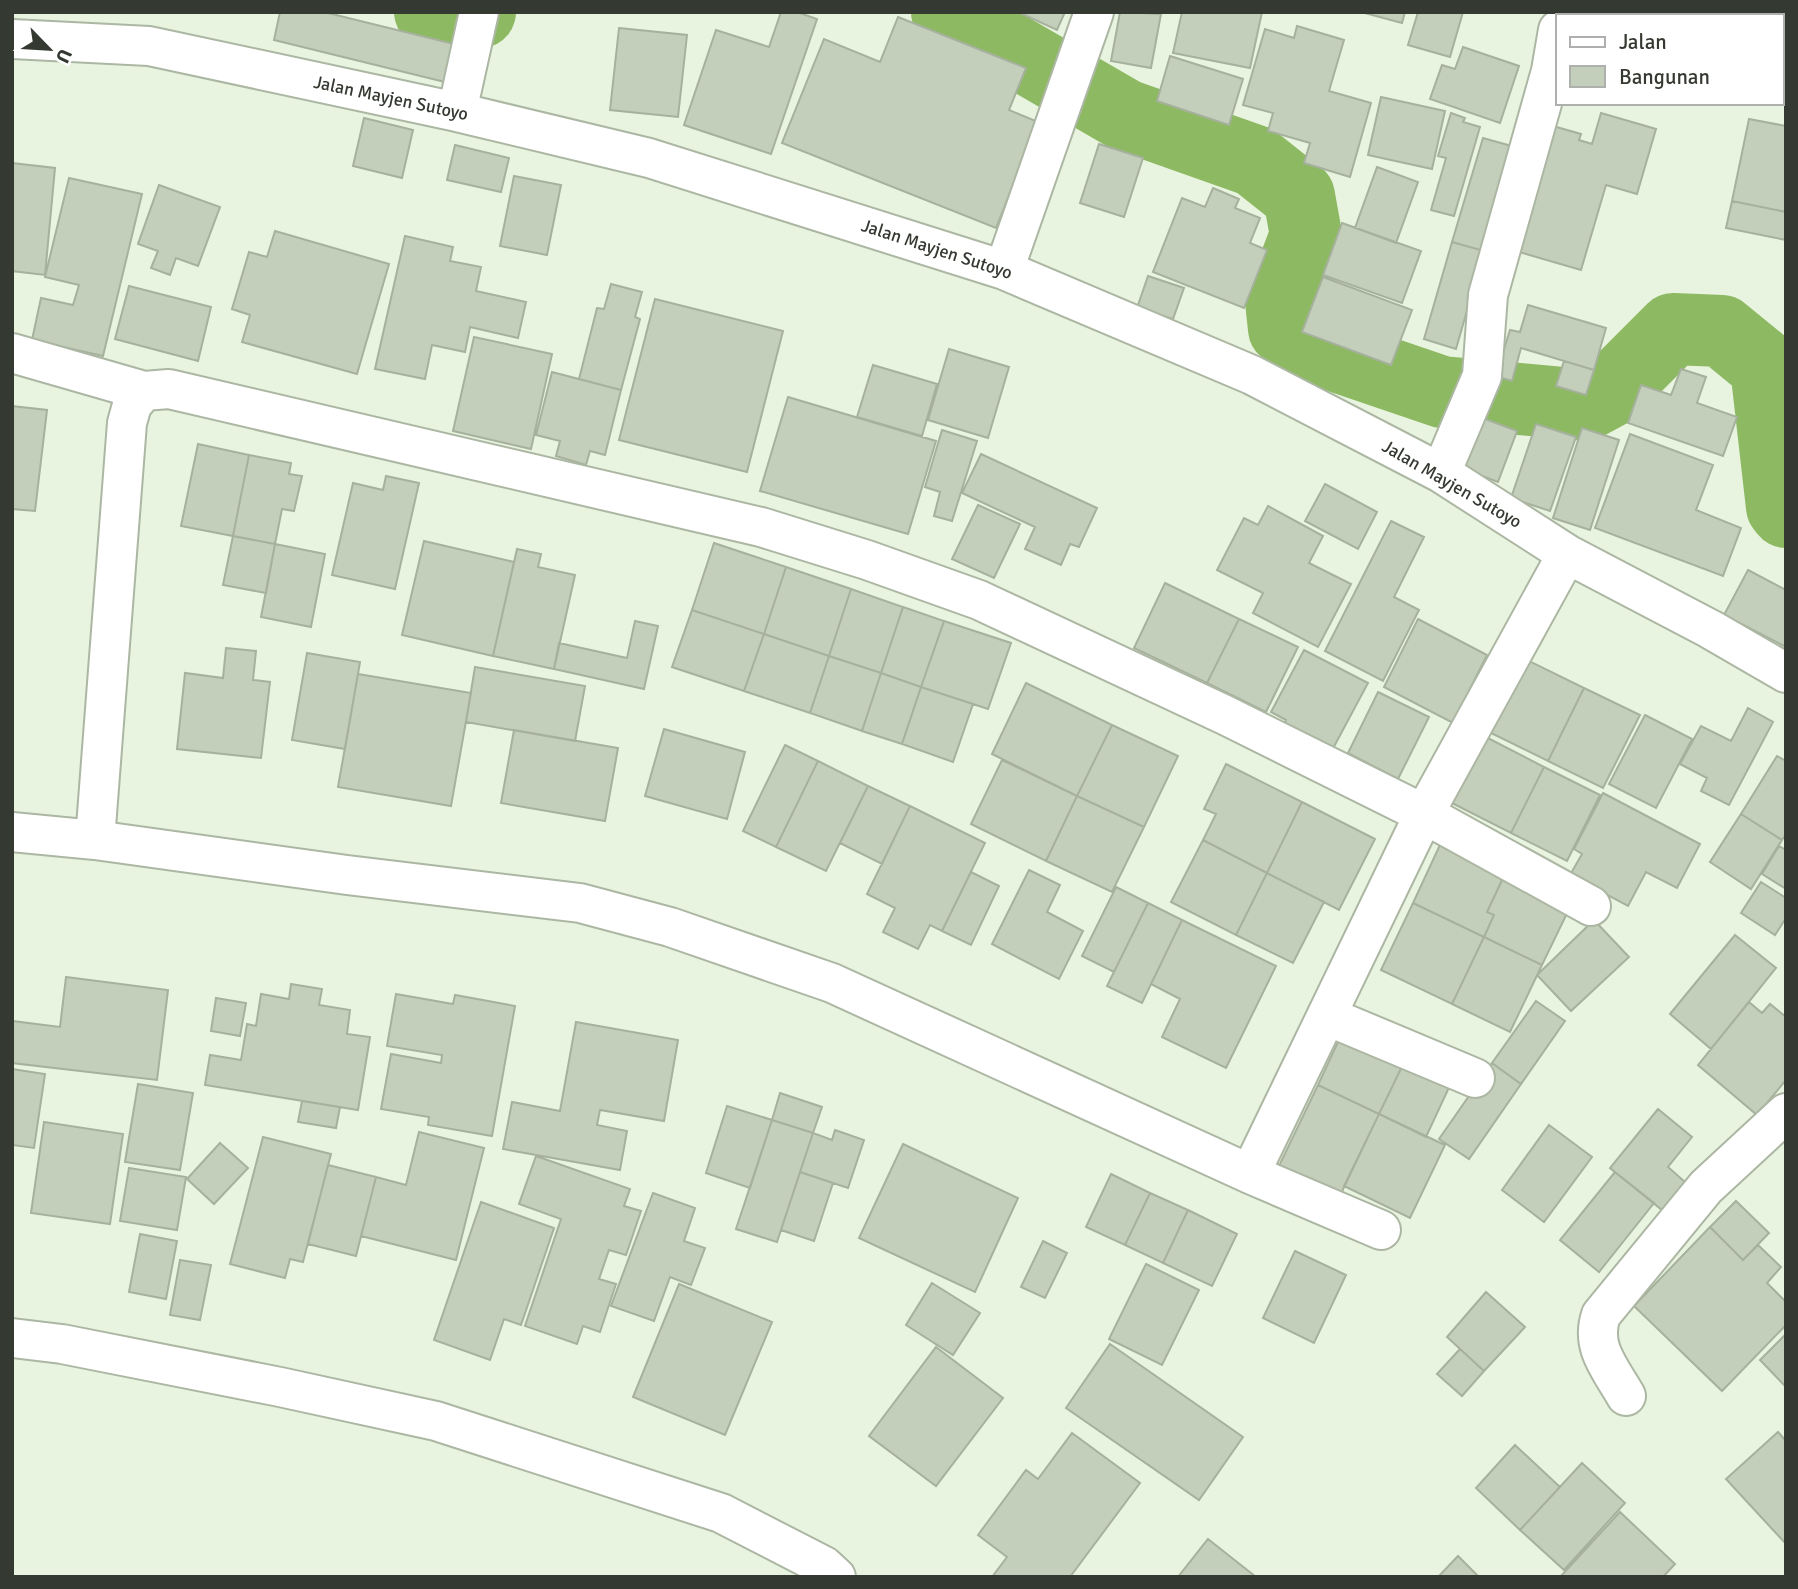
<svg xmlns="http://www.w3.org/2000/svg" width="1798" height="1589" font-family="Signika,sans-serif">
	<rect width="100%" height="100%" fill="#e8f4df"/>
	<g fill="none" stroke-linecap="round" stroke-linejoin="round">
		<path stroke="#8eb963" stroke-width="72" d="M430 12 442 16 480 12
			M947 12 1125 115 1255 161 1299 196 1306 235 1281 301 1284 329 1304 345 1442 392 1585 405 1611 391 1673 329 1722 331 1766 367 1782 507 1786 512"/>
	</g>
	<path fill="#c4cfbb" stroke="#a6b19d" stroke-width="2" d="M280 12H324L466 47 457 85 274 40Z
		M781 12H797L817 19 771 154 684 125 716 30 769 47Z
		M1018 12H1065L1057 30Z
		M1120 12 1161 14 1151 68 1111 61Z
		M1182 12H1262L1250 68 1173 53Z
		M1361 12H1405L1402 23Z
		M1418 12H1463L1450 57 1408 45Z
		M1580 12H1678V16H1580Z
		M1715 12H1762L1761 15 1765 16H1714Z
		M898 17 1026 68 1009 110 1038 122 996 228 782 143 824 39 880 62Z
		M1297 26 1344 40 1329 91 1371 103 1350 177 1304 163 1310 143 1268 131 1273 113 1243 105 1265 29 1294 38Z
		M619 28 687 35 678 117 610 110Z
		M1463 47 1519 66 1500 123 1430 99 1442 65 1455 69Z
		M1170 56 1243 79 1229 125 1157 101Z
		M1381 97 1445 111 1432 169 1368 155Z
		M1451 113 1465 118 1463 122 1480 127 1454 216 1431 210 1446 158 1438 156Z
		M1601 113 1656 129 1637 194 1606 185 1581 270 1509 249 1546 124 1581 134 1579 140 1592 144Z
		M364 118 413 130 402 178 353 166Z
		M1749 119 1786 126V212L1732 201Z
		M1483 138 1515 147 1484 251 1452 242Z
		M1099 144 1143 158 1124 217 1080 203Z
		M455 145 509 158 501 192 447 180Z
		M12 163 55 168 45 275 12 271Z
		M1377 167 1418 182 1396 243 1355 228Z
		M514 176 561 185 547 255 500 246Z
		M69 178 142 194 103 356 32 340 41 298 73 305 79 285 45 277Z
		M159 185 220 207 198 266 176 258 170 275 151 268 158 251 138 244Z
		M1213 188 1239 199 1235 208 1260 218 1250 243 1267 250 1244 308 1153 272 1182 198 1205 207Z
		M1732 201 1786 212V240L1726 228Z
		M1342 223 1421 251 1402 303 1323 275Z
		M275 231 389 264 357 374 242 342 250 315 232 309 249 252 267 257Z
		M405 236 453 247 450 261 481 267 476 291 526 302 518 338 470 327 465 352 432 345 425 379 375 369Z
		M1452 242 1484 251 1456 349 1424 339Z
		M1148 276 1184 288 1173 319 1137 308Z
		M1323 277 1412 310 1391 365 1302 332Z
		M611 284 642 292 635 317 640 319 621 390 579 379 597 308 604 309Z
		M129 286 211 307 198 361 115 339Z
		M655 299 783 331 747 472 619 440Z
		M1528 305 1606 328 1594 370 1521 348 1512 381 1496 376 1510 330 1520 332Z
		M474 337 552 354 531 449 453 431Z
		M949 349 1009 367 988 438 928 420Z
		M1564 361 1594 370 1586 395 1556 386Z
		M873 365 937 384 922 436 857 417Z
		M1681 369 1706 377 1697 403 1737 417 1723 456 1628 423 1641 385 1671 395Z
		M552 372 621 390 605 455 590 451 586 465 556 456 560 441 536 435Z
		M788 397 936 441 908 534 760 491Z
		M12 406 47 410 35 511 12 509Z
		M1480 417 1517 431 1498 482 1461 468Z
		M1536 424 1576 437 1550 511 1511 498Z
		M1582 428 1619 440 1590 530 1553 518Z
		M942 430 977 441 952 521 934 516 940 492 925 487Z
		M1630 434 1713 465 1696 510 1741 528 1723 576 1595 528Z
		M198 444 249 455 233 536 181 526Z
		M981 454 1097 508 1079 547 1070 544 1061 565 1025 549 1035 527 962 493Z
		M249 455 291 463 289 474 302 476 294 511 282 509 275 544 233 536Z
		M386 476 419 483 395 589 332 575 353 483 383 490Z
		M1325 484 1377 512 1358 549 1305 521Z
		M978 505 1020 524 994 578 952 559Z
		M1268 506 1323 536 1309 563 1351 584 1318 647 1253 613 1263 593 1217 570 1244 518 1258 525Z
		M1391 521 1424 537 1394 597 1419 610 1383 681 1325 651Z
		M233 536 275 544 266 593 223 585Z
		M424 541 514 562 493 656 402 635Z
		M714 543 786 567 764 634 692 610Z
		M275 544 325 554 311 627 261 617Z
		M517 549 541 554 538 567 575 575 554 669 493 656Z
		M786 567 851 589 829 656 764 634Z
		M1748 570 1786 590V647L1724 615Z
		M1165 583 1239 619 1207 683 1134 648Z
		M851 589 903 607 881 673 829 656Z
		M903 607 944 621 921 687 881 673Z
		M692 610 764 634 744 691 672 667Z
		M1239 619 1298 647 1266 712 1207 683Z
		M1418 619 1487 655 1453 723 1384 687Z
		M635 621 658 626 644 689 554 669 559 643 627 658Z
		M944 621 1011 643 988 709 921 687Z
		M764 634 829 656 810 713 744 691Z
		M226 648 256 651 253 680 270 682 261 758 177 749 185 673 223 678Z
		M1304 650 1368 683 1329 756 1279 733 1286 720 1271 712Z
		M307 653 360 662 345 749 292 740Z
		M829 656 881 673 862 731 810 713Z
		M1523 658 1584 688 1548 761 1487 731Z
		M475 667 585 686 575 741 466 722Z
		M881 673 921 687 902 744 862 731Z
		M358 674 471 693 451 806 338 787Z
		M1026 683 1112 725 1077 796 992 754Z
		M921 687 973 704 953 762 902 744Z
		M1584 688 1640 715 1603 788 1548 761Z
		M1378 692 1429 717 1398 779 1348 753Z
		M1748 708 1773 722 1729 805 1701 791 1707 778 1680 764 1701 726 1731 741Z
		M1645 715 1692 739 1656 808 1609 784Z
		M1112 725 1178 756 1144 827 1077 796Z
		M664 729 745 752 727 819 645 796Z
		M514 730 618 748 605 821 501 803Z
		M1480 734 1544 767 1511 833 1446 800Z
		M785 745 818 761 776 847 743 831Z
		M1777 756 1786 761V834L1782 840 1741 814Z
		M1002 760 1077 796 1046 861 971 824Z
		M818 761 868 786 826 871 776 847Z
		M1226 764 1302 802 1267 873 1203 840 1216 814 1204 809Z
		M1544 767 1600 795 1567 861 1511 833Z
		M868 786 910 806 882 864 840 843Z
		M1603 793 1700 844 1677 888 1646 872 1628 906 1570 875 1582 854 1574 849Z
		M1077 796 1144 827 1112 892 1046 861Z
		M1302 802 1375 839 1339 910 1267 873Z
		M910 806 985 843 942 931 930 925 918 949 883 932 895 908 867 894Z
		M1741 814 1782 840 1751 889 1710 862Z
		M1445 834 1509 865 1487 912 1494 915 1484 937 1413 903Z
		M1203 840 1267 873 1236 935 1171 902Z
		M1779 846 1786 850V889L1762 874Z
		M1029 870 1060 885 1047 912 1083 931 1059 979 992 944Z
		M971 872 999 886 971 945 942 931Z
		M1506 872 1572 903 1542 965 1484 937 1494 915 1487 912Z
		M1267 873 1324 902 1293 963 1236 935Z
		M1761 882 1786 898V918L1775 935 1741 913Z
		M1116 887 1148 903 1114 972 1082 956Z
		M1148 903 1182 920 1142 1003 1107 986Z
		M1413 903 1484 937 1452 1004 1381 970Z
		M1182 920 1276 966 1226 1068 1162 1037 1180 999 1151 984Z
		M1594 920 1629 957 1571 1011 1537 975Z
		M1735 935 1776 968 1711 1049 1670 1014Z
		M1484 937 1542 965 1510 1032 1452 1004Z
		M66 977 168 990 157 1080 12 1063V1021L60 1027Z
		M291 984 322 989 319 1005 350 1010 347 1034 370 1037 358 1110 205 1085 210 1055 241 1060 247 1024 256 1026 261 994 289 999Z
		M396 994 453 1004 455 995 515 1006 492 1136 428 1125 429 1117 381 1109 391 1054 441 1063 442 1055 387 1046Z
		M216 998 246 1003 240 1036 211 1031Z
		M1536 1001 1565 1021 1521 1084 1492 1063Z
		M1749 1002 1762 1013 1770 1004 1786 1017V1080L1757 1115 1698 1065Z
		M576 1022 678 1040 664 1121 600 1110 597 1125 627 1131 620 1170 503 1149 512 1102 560 1111Z
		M1343 1031 1408 1054 1379 1114 1318 1085Z
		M1408 1054 1453 1079 1426 1137 1379 1114Z
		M1492 1063 1521 1084 1469 1159 1439 1139Z
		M12 1069 45 1074 34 1148 12 1145Z
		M138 1084 193 1093 180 1170 125 1162Z
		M1318 1085 1379 1114 1338 1200 1277 1170Z
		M780 1093 822 1107 813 1133 772 1120Z
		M302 1101 340 1107 336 1128 298 1122Z
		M727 1106 772 1120 750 1188 706 1173Z
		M1658 1109 1692 1137 1668 1167 1685 1182 1662 1210 1610 1168Z
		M1379 1114 1445 1145 1410 1218 1344 1186Z
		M772 1120 813 1133 777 1242 736 1229Z
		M44 1122 123 1134 110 1224 31 1213Z
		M1549 1125 1592 1157 1544 1222 1502 1190Z
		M835 1130 864 1140 848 1188 800 1172 813 1133 832 1140Z
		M419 1132 484 1148 456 1260 361 1236 376 1177 406 1185Z
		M263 1137 331 1154 303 1262 290 1259 285 1278 230 1264Z
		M220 1143 248 1168 214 1204 187 1179Z
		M903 1144 1018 1198 975 1292 859 1238Z
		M536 1156 630 1189 624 1206 641 1211 626 1255 609 1250 599 1279 616 1284 600 1332 583 1326 577 1344 525 1326 561 1219 519 1204Z
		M328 1165 376 1177 356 1256 308 1244Z
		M129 1168 186 1177 177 1230 120 1221Z
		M800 1172 833 1183 814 1241 781 1230Z
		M1615 1172 1654 1203 1599 1272 1560 1240Z
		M1111 1174 1150 1193 1125 1245 1086 1227Z
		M653 1193 695 1208 684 1241 705 1248 691 1285 670 1277 654 1321 611 1306Z
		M1150 1193 1188 1210 1163 1263 1125 1245Z
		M1736 1201 1769 1233 1743 1260 1710 1227Z
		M481 1202 554 1228 521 1325 504 1319 490 1360 434 1340Z
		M1188 1210 1237 1234 1212 1286 1163 1263Z
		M1710 1227 1743 1260 1758 1245 1781 1267 1767 1283 1786 1302V1325L1722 1391 1634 1306Z
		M140 1234 177 1241 166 1299 129 1292Z
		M1043 1241 1067 1253 1045 1298 1021 1287Z
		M1295 1251 1346 1275 1314 1343 1263 1318Z
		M180 1260 211 1265 200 1320 170 1315Z
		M1146 1264 1199 1290 1162 1365 1109 1339Z
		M932 1283 980 1313 953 1355 906 1325Z
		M679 1284 772 1322 725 1435 633 1397Z
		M1486 1292 1525 1327 1484 1371 1447 1337Z
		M1786 1334V1387L1760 1360Z
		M1110 1344 1243 1437 1199 1500 1066 1408Z
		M936 1347 1003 1398 936 1486 869 1436Z
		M1460 1349 1484 1371 1462 1396 1437 1374Z
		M1778 1432 1786 1441V1544L1726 1479Z
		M1072 1433 1140 1483 1070 1577H992L1007 1557 978 1535 1026 1470 1038 1479Z
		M1515 1445 1560 1487 1520 1530 1476 1488Z
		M1582 1463 1625 1503 1564 1570 1520 1530Z
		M1620 1512 1675 1564 1663 1577H1560Z
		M1208 1539 1256 1577H1178Z
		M1458 1556 1479 1577H1438Z"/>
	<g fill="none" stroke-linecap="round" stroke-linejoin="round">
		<g stroke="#acb7a3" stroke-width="42">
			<path id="minor" d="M12 39 149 46 457 112 649 158 1004 270 1252 375 1441 473 1567 554 1710 629 1786 673
				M457 112 479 12
				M1004 270 1094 12
				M12 353 144 391
				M1441 473 1482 376 1488 295 1551 71 1558 30
				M12 832 95 840 347 875 580 903 670 927 832 983 1250 1174 1381 1230
				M95 840 127 423 132 405 144 391 169 389 761 527 867 560 979 600 1225 715 1424 814 1591 906
				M1327 1016 1475 1078
				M1250 1174 1424 814 1567 554
				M12 1338 62 1344 280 1387 436 1421 721 1513 824 1566 836 1577
				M1626 1396C1610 1368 1590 1347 1601 1315L1706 1187 1786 1113"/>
		</g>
		<use href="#minor" stroke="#fff" stroke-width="38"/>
	</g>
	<g text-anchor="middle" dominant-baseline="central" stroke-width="5" stroke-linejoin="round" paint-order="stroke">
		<g font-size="18" fill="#343931" stroke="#fff">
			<text transform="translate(391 98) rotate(12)">Jalan Mayjen Sutoyo</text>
			<text transform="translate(937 249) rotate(18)">Jalan Mayjen Sutoyo</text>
			<text transform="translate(1452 484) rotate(30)">Jalan Mayjen Sutoyo</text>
		</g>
	</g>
	<rect width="1798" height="1589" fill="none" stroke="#343931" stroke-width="28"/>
	<rect x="1556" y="14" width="228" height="91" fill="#ffffff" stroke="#aeb0ad" stroke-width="2"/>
	<rect x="1570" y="37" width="35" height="10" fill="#ffffff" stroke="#aeb0ad" stroke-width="2"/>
	<text x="1619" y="49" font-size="21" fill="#343931">Jalan</text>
	<rect x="1570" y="66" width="35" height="21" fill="#c4cfbb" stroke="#aeb0ad" stroke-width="2"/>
	<text x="1619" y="84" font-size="21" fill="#343931">Bangunan</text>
	<g transform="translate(49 49) rotate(115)" stroke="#ffffff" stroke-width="5" paint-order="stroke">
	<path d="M0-5L12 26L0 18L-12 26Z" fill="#343931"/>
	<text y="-10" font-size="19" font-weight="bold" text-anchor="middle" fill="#343931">U</text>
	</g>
</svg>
